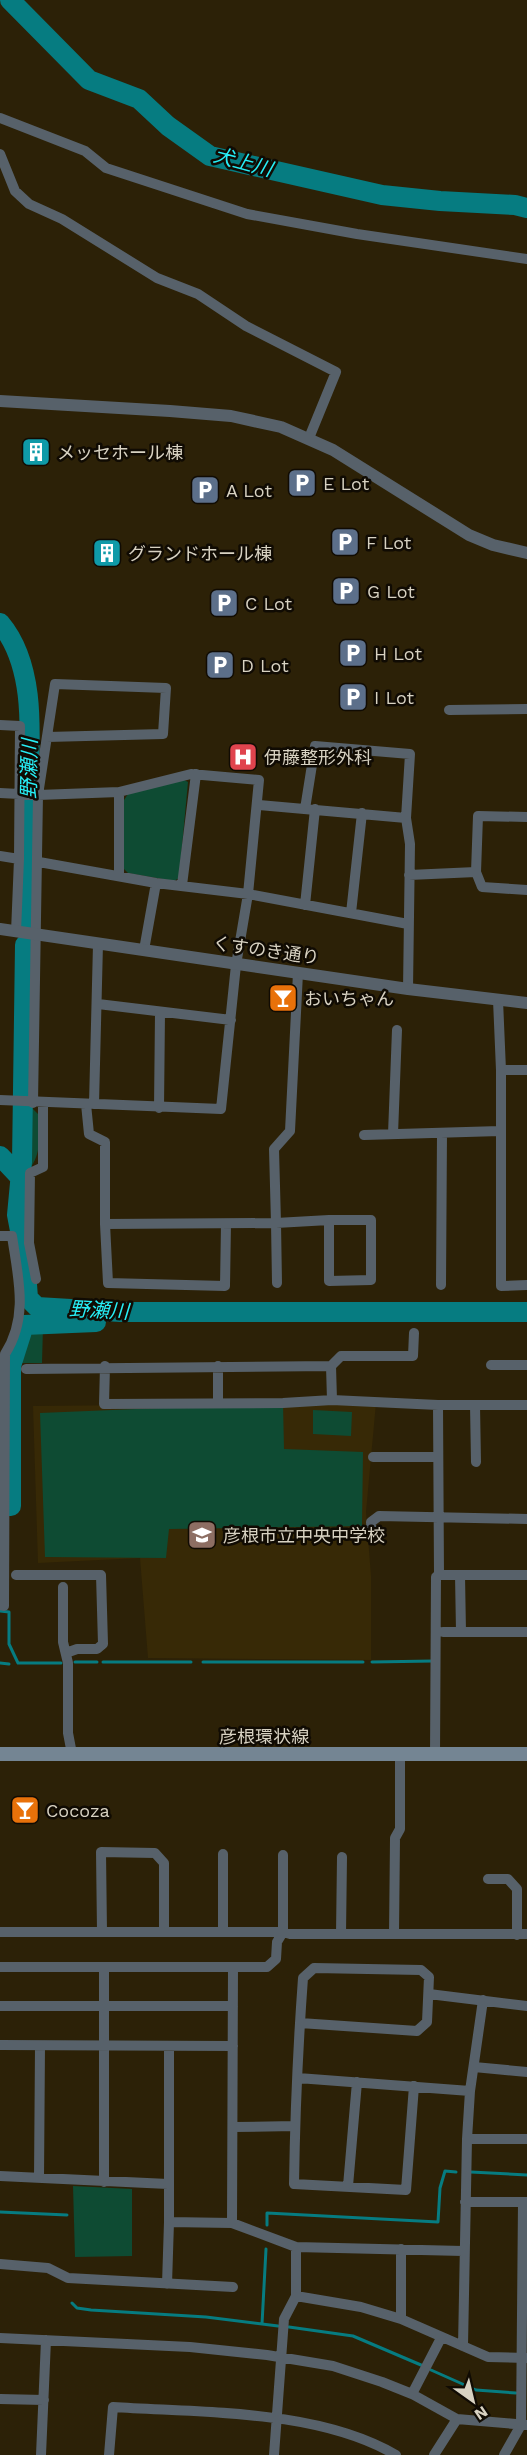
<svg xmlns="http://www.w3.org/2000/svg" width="527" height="2455" font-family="'Work Sans','Noto Sans JP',sans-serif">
	<rect width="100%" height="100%" fill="#2c2107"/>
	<path fill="#372906" d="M376 1403 366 1512 371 1576V1660L148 1658 140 1558 38 1563 33 1406Z"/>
	<path fill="#0e4b33" d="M184 780 188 782 179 878 174 881 128 873 124 869V800L128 794Z
		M28 1108H32L39 1115C39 1133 42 1153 30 1168H27Z
		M43 1327 42 1363H19C24 1347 24 1328 43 1327Z
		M283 1403 284 1449 363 1452 362 1526 169 1529 166 1558 45 1557 40 1413Z
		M313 1410 352 1412 351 1436 313 1434Z
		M73 2186 132 2189V2256L75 2257Z"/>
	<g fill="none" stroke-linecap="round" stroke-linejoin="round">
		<path stroke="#067c81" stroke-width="3" d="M0 1611 9 1612V1644L18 1663H61
			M75 1662H97
			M103 1662H191
			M203 1662H363
			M372 1662 433 1661
			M0 1663 9 1664
			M471 2172 527 2175
			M0 2212 67 2215
			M267 2225V2213L438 2222 440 2188 445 2171 456 2172
			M72 2303 77 2308 91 2310 206 2317 278 2326
			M262 2324 266 2249
			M289 2327 353 2336 421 2365
			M431 2370 476 2390 516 2393"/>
		<path stroke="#067c81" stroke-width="20" d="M10 0 89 80 139 99 168 126 210 156 382 195 440 201 515 205 527 208
			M0 623C39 669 29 746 28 801 28 842 27 882 26 922
			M25 945 22 1162 17 1215 25 1257 28 1298 37 1307 121 1312H527
			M0 1156 20 1177
			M8 1506H11V1366L24 1325 96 1322"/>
		<path stroke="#57616a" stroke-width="10" d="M0 118 85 151 106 168 247 214 357 234 527 259
			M0 154 15 191 29 204 62 219 157 278 198 294 246 326 336 372 309 438
			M449 710 527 709
			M0 725 20 726 19 859 16 932
			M0 793 38 795 119 792 191 774 259 780 248 894 236 965 221 1109 0 1100
			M259 805 406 818 410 844 408 989
			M305 809 315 746 410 754 406 818
			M0 856 19 859
			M39 862 156 883 248 894 408 924
			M476 872 478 816 527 817
			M409 875 476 872 482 887 527 890
			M119 876V792
			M182 885 196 774
			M305 905 315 809
			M351 913 362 813
			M144 950 156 883
			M498 1000 501 1070V1286L527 1285
			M98 1004 231 1020
			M501 1070H527
			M33 1103 38 795 55 684 166 688 163 734 47 737
			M86 1104 89 1134 105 1142V1224L276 1223 274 1149 290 1131 298 973
			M94 1104 98 944
			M159 1108 160 1013
			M393 1134 397 1030
			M364 1135 500 1131
			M105 1224 108 1283 225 1286 226 1224
			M0 1236H12C18 1277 29 1317 5 1354L4 1606 0 1605
			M36 1279 29 1243 30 1173 43 1167V1103
			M277 1283 276 1223 329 1220V1281L371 1280V1220H329
			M441 1285 442 1133
			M491 1365H527
			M105 1366 104 1404 283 1403 332 1400 438 1405H527
			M331 1366 332 1400
			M26 1369 331 1366 341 1356H413L414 1333
			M218 1403V1366
			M475 1405 476 1462
			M373 1457H438
			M372 1536 371 1522 379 1516 527 1519
			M16 1575H101L103 1644 97 1649H77L66 1653
			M439 1575H527
			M460 1575 461 1632
			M63 1587V1642L68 1663V1733L72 1754
			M443 1632H527
			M435 1755 436 1577 439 1575 438 1405
			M488 1879H508L517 1889V1935
			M223 1931V1854
			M0 1932H283L290 1934H527
			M102 1932 101 1852 155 1853 164 1863V1931
			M341 1934 342 1857
			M394 1934 395 1838 400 1829V1755
			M0 1967H267L276 1959 277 1942 283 1932V1855
			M429 1994 527 2006
			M0 2006H233
			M300 2023 417 2031 427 2022 429 1977 421 1970 314 1968 303 1978C298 2046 295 2115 294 2184L406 2190 414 2086
			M0 2045 233 2046
			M474 2067 527 2072
			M298 2078 470 2091
			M234 2127 295 2126
			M467 2139H527
			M0 2176 168 2184
			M39 2178 40 2046
			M104 2182V1967
			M348 2186 357 2082
			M465 2202H527
			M169 2222 232 2223 296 2247 463 2251
			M232 2223 233 1967
			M0 2264 48 2268 68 2278 233 2287
			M167 2284 169 2222V2046
			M296 2296 361 2307 401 2319 488 2357 527 2358
			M401 2319V2249
			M0 2338 190 2347 267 2355 333 2366 382 2382 412 2394 457 2419 527 2425
			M463 2346 467 2139 470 2091 483 2000
			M412 2394 441 2338
			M0 2399 44 2400
			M41 2455 46 2340
			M109 2455 113 2407C203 2413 317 2409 396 2455
			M274 2455 284 2319 296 2296V2247
			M434 2455 457 2419
			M504 2455 521 2425 523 2202"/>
		<path stroke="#57616a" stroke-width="12" d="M0 401 170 411 231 416 281 427 333 450 469 535 493 545 527 553
			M0 929 408 989 527 1003"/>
		<path stroke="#748593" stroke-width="14" d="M0 1754H527"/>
	</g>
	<defs>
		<g id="building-square" transform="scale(1.5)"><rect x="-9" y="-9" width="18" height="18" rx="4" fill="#0f9aa8" stroke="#100b03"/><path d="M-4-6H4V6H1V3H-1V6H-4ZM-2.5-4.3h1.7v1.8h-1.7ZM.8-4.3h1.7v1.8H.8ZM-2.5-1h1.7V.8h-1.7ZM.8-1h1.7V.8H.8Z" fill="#fff"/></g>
		<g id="parking-square" transform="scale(1.5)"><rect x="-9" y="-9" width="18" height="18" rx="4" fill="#5c6f8a" stroke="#100b03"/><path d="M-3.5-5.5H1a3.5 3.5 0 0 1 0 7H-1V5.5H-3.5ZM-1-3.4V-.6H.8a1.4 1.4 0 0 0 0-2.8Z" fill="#fff"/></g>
		<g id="hospital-square" transform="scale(1.5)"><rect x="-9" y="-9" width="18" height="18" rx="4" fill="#e0444e" stroke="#100b03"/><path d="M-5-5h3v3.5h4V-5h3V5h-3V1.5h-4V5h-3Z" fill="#fff"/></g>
		<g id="bar-square" transform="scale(1.5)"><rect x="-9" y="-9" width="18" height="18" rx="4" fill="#e8710a" stroke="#100b03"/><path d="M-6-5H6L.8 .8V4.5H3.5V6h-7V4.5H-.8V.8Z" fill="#fff"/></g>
		<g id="school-square" transform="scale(1.5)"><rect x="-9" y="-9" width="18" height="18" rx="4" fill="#8d6e63" stroke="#100b03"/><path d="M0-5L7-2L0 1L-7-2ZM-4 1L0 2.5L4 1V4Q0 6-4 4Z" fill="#fff"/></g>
	</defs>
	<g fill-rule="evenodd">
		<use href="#building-square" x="36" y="452"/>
		<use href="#parking-square" x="302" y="483"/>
		<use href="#parking-square" x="205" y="490"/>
		<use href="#parking-square" x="345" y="542"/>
		<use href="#building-square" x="107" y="553"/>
		<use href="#parking-square" x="346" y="591"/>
		<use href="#parking-square" x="224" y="603"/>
		<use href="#parking-square" x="353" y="653"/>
		<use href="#parking-square" x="220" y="665"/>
		<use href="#parking-square" x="353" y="697"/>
		<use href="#hospital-square" x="243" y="757"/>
		<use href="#bar-square" x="283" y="998"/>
		<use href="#school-square" x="202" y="1535"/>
		<use href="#bar-square" x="25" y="1810"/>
	</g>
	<g text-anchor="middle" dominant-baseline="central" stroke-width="5" stroke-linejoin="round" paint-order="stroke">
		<g font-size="18" fill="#d8d2c2" stroke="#100b03" text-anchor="start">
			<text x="57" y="452">メッセホール棟</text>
			<text x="323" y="483">E Lot</text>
			<text x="226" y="490">A Lot</text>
			<text x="366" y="542">F Lot</text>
			<text x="128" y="553">グランドホール棟</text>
			<text x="367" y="591">G Lot</text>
			<text x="245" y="603">C Lot</text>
			<text x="374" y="653">H Lot</text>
			<text x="241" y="665">D Lot</text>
			<text x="374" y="697">I Lot</text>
			<text x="264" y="757">伊藤整形外科</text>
			<text x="304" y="998">おいちゃん</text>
			<text x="223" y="1535">彦根市立中央中学校</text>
			<text x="46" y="1810">Cocoza</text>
		</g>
		<g font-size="18" fill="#d8d2c2" stroke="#100b03">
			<text transform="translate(266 950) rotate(8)">くすのき通り</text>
			<text x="264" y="1736">彦根環状線</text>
		</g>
		<g font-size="20" font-style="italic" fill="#27eef6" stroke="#100b03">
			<text transform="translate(243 162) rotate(15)">犬上川</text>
			<text transform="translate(29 769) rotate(-89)">野瀬川</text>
			<text transform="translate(99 1310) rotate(3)">野瀬川</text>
		</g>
	</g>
	<g transform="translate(473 2401) rotate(146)" stroke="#100b03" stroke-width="4.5" paint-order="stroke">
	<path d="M0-4.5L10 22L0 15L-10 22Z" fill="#d8d2c2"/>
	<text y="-9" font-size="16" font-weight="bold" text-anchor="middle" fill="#d8d2c2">N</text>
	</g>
</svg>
